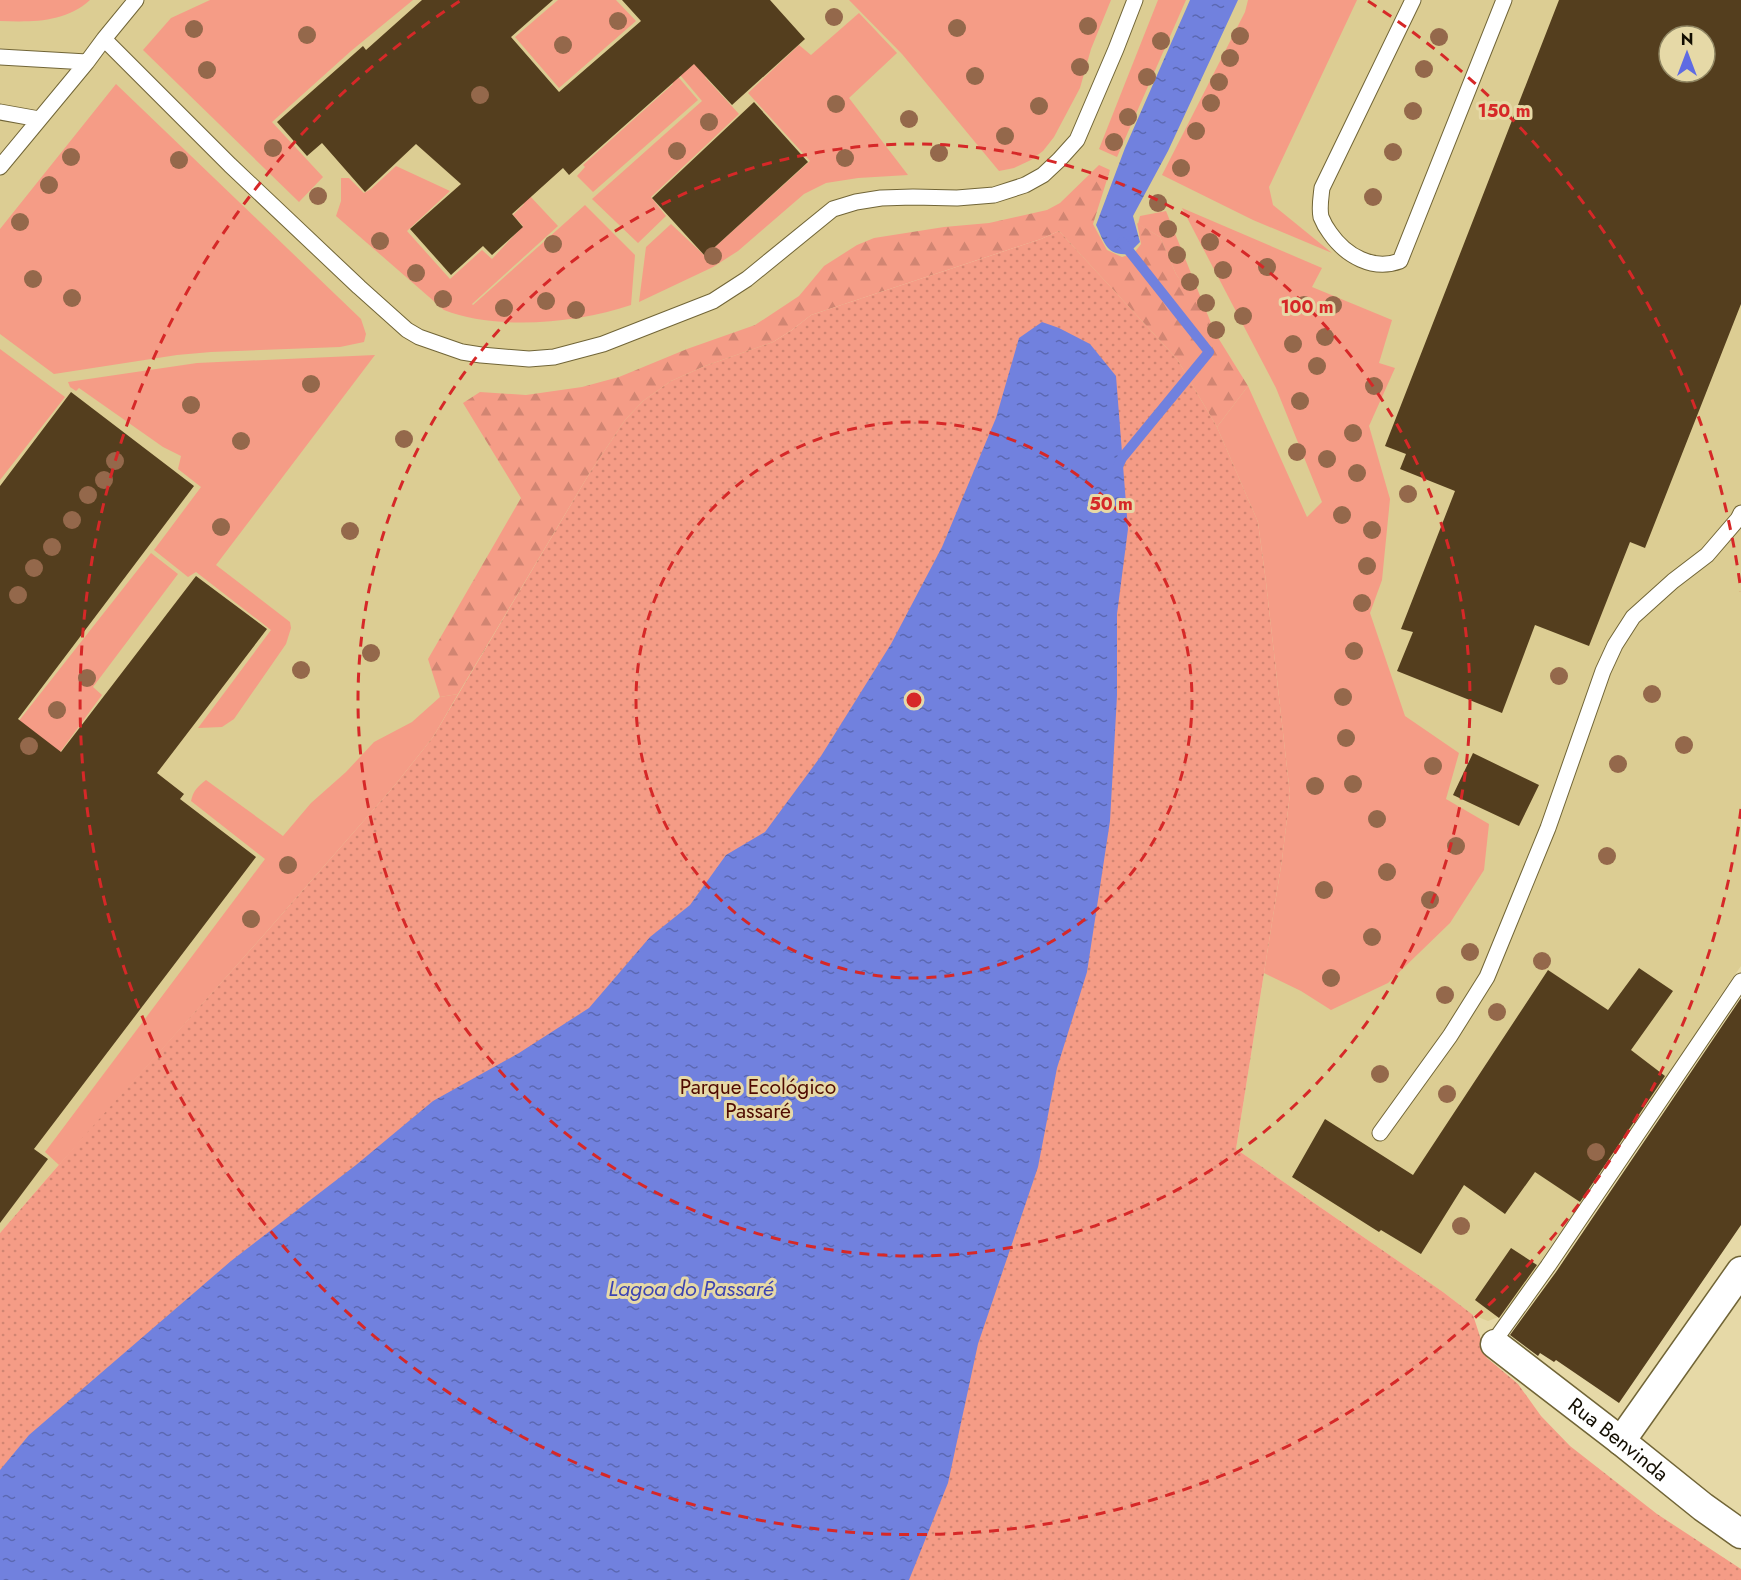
<svg xmlns="http://www.w3.org/2000/svg" width="1741" height="1580" font-family="Jost,sans-serif">
	<defs>
		<pattern id="forest-firs" width="22" height="20" patternUnits="userSpaceOnUse" patternTransform="scale(1.5)"><rect width="22" height="20" fill="#f59c86"/><path d="M5 1l3.5 6h-7zM16 11l3.5 6h-7z" fill="#d18572"/></pattern>
		<pattern id="park-dots" width="8" height="8" patternUnits="userSpaceOnUse" patternTransform="scale(1.5)"><rect width="8" height="8" fill="#f59c86"/><path d="M2 2h.1M6 6h.1" fill="none" stroke="#d18572" stroke-width="1.8" stroke-linecap="round"/></pattern>
		<pattern id="water-ripples" width="26" height="14" patternUnits="userSpaceOnUse" patternTransform="scale(1.5)"><rect width="26" height="14" fill="#7181de"/><path d="M2 4q2-2 4 0t4 0M15 11q2-2 4 0t4 0" fill="none" stroke="#5b68b2"/></pattern>
	</defs>
	<rect width="100%" height="100%" fill="#e6d9a7"/>
	<path fill="#dccd93" fill-rule="evenodd" d="M0 0H1741V966L1713 1006V1011L1683 1056H1680L1652 1101V1104L1590 1189 1589 1194 1560 1235H1558L1511 1306 1501 1316 1488 1321 1473 1315 1443 1292 1236 1149 1282 860 1290 794 1266 582 1258 522 1059 231 811 315 589 474 433 737 395 785 261 938 76 1145 0 1233ZM1669 36H1705V72H1669Z"/>
	<path fill="#f59c86" d="M0 0H90C65 23 31 22 0 21Z
		M210 0H413L351 51 272 122 323 177 299 202 143 50 171 18Z
		M558 0H616L636 21 559 88 515 37Z
		M849 0H1111L1091 49 1080 88 1054 137 1043 151 1031 160 1014 168 999 171 902 54Z
		M1158 0H1186L1117 157 1099 149Z
		M1248 0H1357L1269 187 1273 205 1332 253 1253 220 1162 175 1245 12Z
		M859 13 897 53 849 98 908 175 858 178 826 183 804 194 738 251 713 267 639 302 646 247 671 224 705 256 810 161 748 93 799 45 811 55Z
		M718 63 705 77 739 114 651 197 666 216 638 243 592 199 702 101 675 69 659 66Z
		M674 72 698 100 593 192 577 176 585 167 583 165 673 84 669 77Z
		M116 84 361 319 366 334 364 342 340 347 211 352 177 355 54 374 0 334V229Z
		M396 166 450 191 407 231 450 279 482 250 492 259 523 226 513 215 524 204 503 179 529 195 558 226 472 304 473 305 585 205 635 255 631 305C577 323 498 331 444 310L336 216 341 201V178H349L364 193 371 189Z
		M1182 208 1322 268 1312 287 1392 320 1379 363 1395 368 1369 426 1390 499 1382 580 1370 613 1405 716 1459 753 1446 799 1489 824 1484 870 1450 923 1388 983 1331 1010 1301 991 1264 973 1282 860 1290 794 1266 582 1258 522 1217 427 1248 386 1307 517 1322 502 1276 388Z
		M1166 211 1215 333 1176 274 1160 237 1138 224 1140 216Z
		M0 349 65 397 0 480Z
		M375 355 216 565 290 622 291 628 286 644 234 719 222 727 198 728 271 630 196 572 188 577 154 550 201 487 178 469 181 456 163 447 79 388 76 391 70 387 68 382 197 363Z
		M151 553 178 574 93 687 102 695 36 785 3 741Z
		M458 694 433 737 395 785 261 938 59 1165 45 1152 265 859 191 801C193 791 198 786 206 780L283 836 311 803 346 772 374 742 412 722 440 697Z"/>
	<path fill="url(#forest-firs)" d="M1099 165 1110 170 1093 224 1107 250 1122 257 1134 253 1141 244 1137 223 1160 237 1176 274 1199 307 1248 386 1217 427 1177 359 1059 231 1041 239 811 315 792 330 773 342 705 366 671 381 643 401 625 420 589 474 458 694 440 697 428 659 521 498 463 403 480 392 526 395 582 387 619 377 687 349 755 325 799 296 824 266 857 245 874 238 944 227 989 223 1047 210 1060 203Z"/>
	<path fill="url(#park-dots)" d="M1059 231 1177 359 1217 427 1258 522 1266 582 1290 794 1282 860 1236 1149 1443 1292 1473 1315 1487 1358 1518 1384 1541 1416 1570 1446 1657 1514 1741 1569V1580H0V1233L76 1145 261 938 395 785 433 737 589 474 625 420 643 401 671 381 705 366 773 342 792 330 811 315 1041 239Z"/>
	<path fill="url(#water-ripples)" d="M1190 0H1238L1168 151 1133 216 1140 242 1128 254C1106 256 1104 241 1096 225L1125 148Z
		M1042 322 1059 328 1090 344 1116 376 1128 529 1117 614V696L1110 821 1087 972 1057 1068 1038 1167 978 1344 948 1483 909 1580H0V1470L29 1435 231 1261 356 1165 433 1101 519 1053 589 1008 650 937 690 905 726 855 765 832 821 756 891 644 942 547 996 418 1019 338Z"/>
	<g fill="none" stroke-linecap="round" stroke-linejoin="round">
		<path stroke="#7181de" stroke-width="10" d="M1117 469 1122 458 1209 352 1122 242"/>
	</g>
	<path fill="#543e1e" fill-rule="evenodd" d="M422 0H553L511 37 559 92 641 21 622 0H770L805 39 732 105 694 64 569 175 563 168 512 214 523 227 492 255 483 246 451 275 410 229 461 184 416 144 365 192 322 143 307 156 277 122 363 46 366 50Z
		M1559 0H1741V304L1645 548 1630 542 1589 646 1535 625 1502 713 1397 671 1413 632 1401 629 1455 491 1400 469 1406 454 1385 446ZM1669 36H1705V72H1669Z
		M754 102 808 162 705 256 652 198Z
		M71 392 194 486 18 719 61 752 196 576 267 629 157 773 184 794 180 799 256 857 34 1149 48 1159 0 1223V486Z
		M1473 753 1539 785 1519 826 1453 795Z
		M1639 968 1673 991 1631 1050 1665 1076 1580 1202 1535 1172 1505 1214 1464 1185 1421 1254 1381 1230 1379 1232 1292 1177 1325 1119 1413 1175 1548 970 1608 1010Z
		M1741 998V1225L1619 1403 1556 1360 1554 1362 1540 1353 1538 1356 1510 1335 1556 1272Z
		M1511 1248 1537 1265 1499 1318 1475 1300Z"/>
	<g fill="none" stroke-linecap="round" stroke-linejoin="round">
		<g stroke="#716537" stroke-width="17">
			<path id="service" d="M1413 0 1322 188C1321 197 1319 208 1321 217 1323 222 1327 229 1330 233 1346 256 1373 271 1400 261L1504 0
				M104 39 230 165 359 287 407 330 419 337 462 352 481 355 529 359 554 357 603 344 713 301 747 279 833 209 856 202 881 198 913 197 957 198 994 195 1025 185 1043 175 1059 160 1077 140 1116 49 1135 0
				M0 57 87 62
				M0 112 39 119
				M0 167 87 62 104 39 136 0
				M1380 1133 1450 1036 1487 977 1548 828 1603 671 1615 645 1633 617 1673 581 1707 555 1738 519 1741 513
				M1495 1344 1500 1333 1548 1266 1741 981"/>
		</g>
		<g stroke="#716537" stroke-width="31">
			<g id="minor">
				<path id="s1" d="M1495 1344 1621 1441 1703 1507 1741 1534"/>
				<path d="M1621 1441 1741 1271"/>
			</g>
		</g>
		<use href="#service" stroke="#fff" stroke-width="15"/>
		<use href="#minor" stroke="#fff" stroke-width="28"/>
	</g>
	<g fill="#94684b">
		<circle cx="834" cy="17" r="9"/>
		<circle cx="618" cy="21" r="9"/>
		<circle cx="1088" cy="26" r="9"/>
		<circle cx="957" cy="28" r="9"/>
		<circle cx="194" cy="29" r="9"/>
		<circle cx="307" cy="35" r="9"/>
		<circle cx="1240" cy="36" r="9"/>
		<circle cx="1439" cy="37" r="9"/>
		<circle cx="1161" cy="41" r="9"/>
		<circle cx="563" cy="45" r="9"/>
		<circle cx="1230" cy="58" r="9"/>
		<circle cx="1080" cy="67" r="9"/>
		<circle cx="1424" cy="69" r="9"/>
		<circle cx="207" cy="70" r="9"/>
		<circle cx="975" cy="76" r="9"/>
		<circle cx="1147" cy="77" r="9"/>
		<circle cx="1219" cy="82" r="9"/>
		<circle cx="480" cy="95" r="9"/>
		<circle cx="1211" cy="103" r="9"/>
		<circle cx="836" cy="104" r="9"/>
		<circle cx="1039" cy="106" r="9"/>
		<circle cx="1413" cy="111" r="9"/>
		<circle cx="1128" cy="117" r="9"/>
		<circle cx="909" cy="119" r="9"/>
		<circle cx="709" cy="122" r="9"/>
		<circle cx="1196" cy="131" r="9"/>
		<circle cx="1005" cy="136" r="9"/>
		<circle cx="1114" cy="142" r="9"/>
		<circle cx="273" cy="148" r="9"/>
		<circle cx="677" cy="151" r="9"/>
		<circle cx="1393" cy="152" r="9"/>
		<circle cx="939" cy="153" r="9"/>
		<circle cx="71" cy="157" r="9"/>
		<circle cx="845" cy="158" r="9"/>
		<circle cx="179" cy="160" r="9"/>
		<circle cx="1181" cy="168" r="9"/>
		<circle cx="49" cy="185" r="9"/>
		<circle cx="318" cy="196" r="9"/>
		<circle cx="1373" cy="197" r="9"/>
		<circle cx="1158" cy="203" r="9"/>
		<circle cx="20" cy="222" r="9"/>
		<circle cx="1168" cy="229" r="9"/>
		<circle cx="380" cy="241" r="9"/>
		<circle cx="1210" cy="242" r="9"/>
		<circle cx="553" cy="244" r="9"/>
		<circle cx="1177" cy="255" r="9"/>
		<circle cx="713" cy="256" r="9"/>
		<circle cx="1267" cy="267" r="9"/>
		<circle cx="1223" cy="270" r="9"/>
		<circle cx="416" cy="273" r="9"/>
		<circle cx="33" cy="279" r="9"/>
		<circle cx="1190" cy="282" r="9"/>
		<circle cx="72" cy="298" r="9"/>
		<circle cx="443" cy="299" r="9"/>
		<circle cx="546" cy="301" r="9"/>
		<circle cx="1206" cy="303" r="9"/>
		<circle cx="1304" cy="305" r="9"/>
		<circle cx="1333" cy="305" r="9"/>
		<circle cx="504" cy="308" r="9"/>
		<circle cx="576" cy="310" r="9"/>
		<circle cx="1243" cy="316" r="9"/>
		<circle cx="1216" cy="330" r="9"/>
		<circle cx="1325" cy="337" r="9"/>
		<circle cx="1293" cy="344" r="9"/>
		<circle cx="1317" cy="366" r="9"/>
		<circle cx="311" cy="384" r="9"/>
		<circle cx="1374" cy="386" r="9"/>
		<circle cx="1300" cy="401" r="9"/>
		<circle cx="191" cy="405" r="9"/>
		<circle cx="1353" cy="433" r="9"/>
		<circle cx="404" cy="439" r="9"/>
		<circle cx="241" cy="441" r="9"/>
		<circle cx="1297" cy="452" r="9"/>
		<circle cx="1327" cy="459" r="9"/>
		<circle cx="115" cy="461" r="9"/>
		<circle cx="1357" cy="473" r="9"/>
		<circle cx="104" cy="480" r="9"/>
		<circle cx="1408" cy="494" r="9"/>
		<circle cx="88" cy="495" r="9"/>
		<circle cx="1342" cy="515" r="9"/>
		<circle cx="72" cy="520" r="9"/>
		<circle cx="221" cy="527" r="9"/>
		<circle cx="1372" cy="530" r="9"/>
		<circle cx="350" cy="531" r="9"/>
		<circle cx="52" cy="547" r="9"/>
		<circle cx="1367" cy="566" r="9"/>
		<circle cx="34" cy="568" r="9"/>
		<circle cx="18" cy="595" r="9"/>
		<circle cx="1362" cy="603" r="9"/>
		<circle cx="1354" cy="651" r="9"/>
		<circle cx="371" cy="653" r="9"/>
		<circle cx="301" cy="670" r="9"/>
		<circle cx="1559" cy="676" r="9"/>
		<circle cx="87" cy="678" r="9"/>
		<circle cx="1652" cy="694" r="9"/>
		<circle cx="1343" cy="697" r="9"/>
		<circle cx="57" cy="710" r="9"/>
		<circle cx="1346" cy="738" r="9"/>
		<circle cx="1684" cy="745" r="9"/>
		<circle cx="29" cy="746" r="9"/>
		<circle cx="1618" cy="764" r="9"/>
		<circle cx="1433" cy="766" r="9"/>
		<circle cx="1353" cy="784" r="9"/>
		<circle cx="1315" cy="786" r="9"/>
		<circle cx="1377" cy="819" r="9"/>
		<circle cx="1456" cy="846" r="9"/>
		<circle cx="1607" cy="856" r="9"/>
		<circle cx="288" cy="865" r="9"/>
		<circle cx="1387" cy="872" r="9"/>
		<circle cx="1324" cy="890" r="9"/>
		<circle cx="1430" cy="900" r="9"/>
		<circle cx="251" cy="919" r="9"/>
		<circle cx="1372" cy="937" r="9"/>
		<circle cx="1470" cy="952" r="9"/>
		<circle cx="1542" cy="961" r="9"/>
		<circle cx="1331" cy="978" r="9"/>
		<circle cx="1445" cy="995" r="9"/>
		<circle cx="1497" cy="1012" r="9"/>
		<circle cx="1380" cy="1074" r="9"/>
		<circle cx="1447" cy="1094" r="9"/>
		<circle cx="1596" cy="1152" r="9"/>
		<circle cx="1461" cy="1226" r="9"/>
	</g>
	<g fill="none" stroke="#d62828" stroke-width="3" stroke-dasharray="10 8">
		<circle cx="914" cy="700" r="278"/>
		<circle cx="914" cy="700" r="556"/>
		<path d="M1741 809A834 834 0 1 1 460 1M1368 1A834 834 0 0 1 1741 591"/>
	</g>
	<g text-anchor="middle" dominant-baseline="central" stroke-width="6" stroke-linejoin="round" paint-order="stroke">
		<g font-size="21" fill="#500b00" stroke="#e6d9a7">
			<text x="758" y="1087">Parque Ecológico<tspan x="758" dy="24">Passaré</tspan></text>
		</g>
		<g font-size="21" fill="#120d00" stroke="#e6d9a7">
			<text stroke="none"><textPath href="#s1" startOffset="156">Rua Benvinda</textPath></text>
		</g>
		<g font-size="22" font-style="italic" fill="#3d44b1" stroke="#e6d9a7">
			<text x="691" y="1288">Lagoa do Passaré</text>
		</g>
	</g>
	<circle cx="914" cy="700" r="9" fill="#d62828" stroke="#e6d9a7" stroke-width="3"/>
	<g font-size="18" text-anchor="middle" font-weight="bold" fill="#d62828" stroke="#e6d9a7" stroke-width="6" stroke-linejoin="round" paint-order="stroke">
		<text x="1504" y="117">150 m</text>
		<text x="1307" y="313">100 m</text>
		<text x="1111" y="510">50 m</text>
	</g>
	<g transform="translate(1687 54)"><circle r="28" fill="#e6d9a7" stroke="#918764" stroke-width="1.5"/>
	<path d="M0-4.5L10 22L0 15L-10 22Z" fill="#5e6be3"/>
	<text y="-9" font-size="16" font-weight="bold" text-anchor="middle" fill="#120d00">N</text>
	</g>
</svg>
